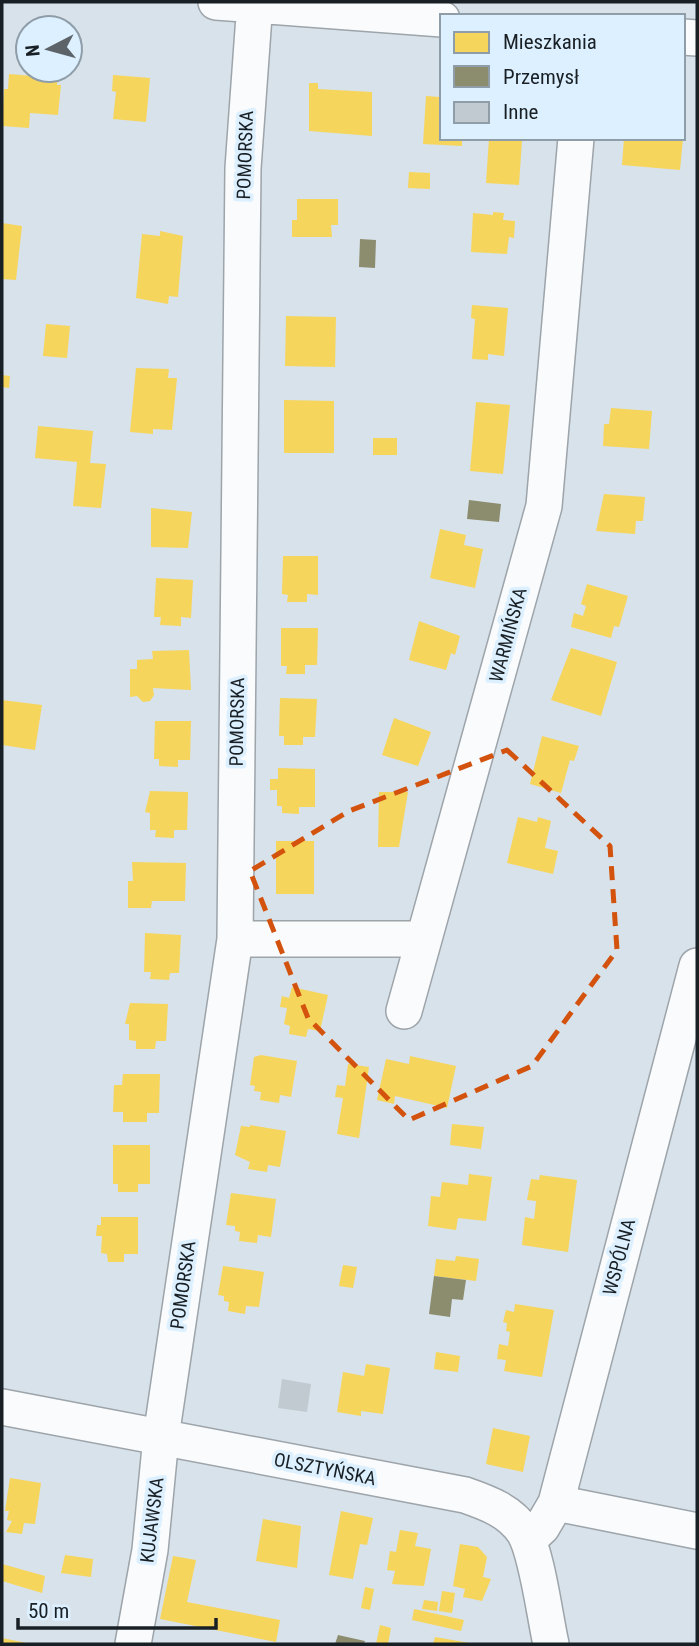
<svg xmlns="http://www.w3.org/2000/svg" width="699" height="1646" font-family="'Roboto Condensed',sans-serif">
	<rect width="100%" height="100%" fill="#d8e2ea"/>
	<path fill="#f6d55c" d="M34 70 58 71 57 85H61L58 115 30 113 29 128 2 126 4 89H8L9 74 33 76Z
		M113 75 150 78 146 122 113 119 116 92 112 91Z
		M309 83H318V89L372 92V136L309 131Z
		M426 96 440 97 442 138H462V146L423 144Z
		M489 138 522 140 519 185 486 183Z
		M624 138H683L680 170 622 165Z
		M409 172 430 173V189L408 188Z
		M297 199H338V225H331L332 237H292V220H297Z
		M493 212 504 213 503 220 515 221 514 238 509 237 507 254 471 252 473 213 493 215Z
		M2 223 22 226 16 280 2 279Z
		M160 231 183 236 178 297 169 296 168 304 136 298 142 234 160 236Z
		M472 305 508 308 504 356 488 354V360L472 359 475 319 471 318Z
		M286 316 336 317 335 367 285 366Z
		M46 324 70 326 67 358 43 356Z
		M136 368 169 369 168 378H177L172 430 153 429V434L130 432Z
		M2 375 10 376 9 388 2 387Z
		M284 400 334 401V453H284Z
		M476 402 510 405 503 474 470 471Z
		M611 408 652 411 649 449 603 446 604 424H609Z
		M38 426 93 431 90 463 106 464 101 508 73 506 77 462 35 458Z
		M373 438H397V455H373Z
		M604 494 645 497 643 521H636L635 534 596 531Z
		M151 508 192 512 188 548 151 547Z
		M440 529 466 535 464 545 483 549 475 588 430 578Z
		M283 556H318V595L307 594V602H287L288 595 282 594Z
		M156 578 193 580 191 618 181 617V626L160 625 161 617H154Z
		M587 584 628 596 619 627 614 626 611 638 571 627 574 613 583 616 586 606 581 604Z
		M419 621 460 636 455 655 451 653 446 670 409 660Z
		M281 628H318L317 665H305V674H286L287 666H281Z
		M571 648 617 662 601 716 551 700Z
		M189 650 191 690 153 688 154 695 150 701 143 702 137 696 130 697V669H137V660L153 659 152 651Z
		M280 698 317 699 315 737H303V745H284V736H279Z
		M2 700 42 705 35 750 2 745Z
		M394 718 431 732 418 766 382 755Z
		M155 721H191L190 760H178V767L159 766V759H154Z
		M542 736 579 746 574 761 570 760 561 793 530 784Z
		M278 768 315 769V807H299V814L282 813V806H277V790H270V779H278Z
		M150 791 188 792 187 830H174V838L155 837 156 830H150V813L145 812Z
		M379 792H408L399 847H378Z
		M518 817 537 822 538 817 551 821 545 848 558 851 553 874 507 863Z
		M276 841H314V894H276Z
		M132 862 186 863 185 901H152L151 908H128V881H133Z
		M145 933 181 935 179 973H170L169 980 150 979 151 972H144Z
		M292 987 328 995 320 1031 308 1029 306 1037 289 1034 290 1026 284 1024 287 1008 280 1007 282 996 289 998Z
		M130 1003 168 1004 166 1041H156L155 1049H136V1041L129 1040V1024H125Z
		M261 1055 297 1061 291 1097 280 1095 279 1103 260 1100 261 1092 254 1091 255 1086 250 1085 254 1057Z
		M410 1056 456 1066 447 1108 395 1096 394 1104 377 1100 386 1059 409 1064Z
		M348 1064 369 1067 359 1138 337 1134 343 1098 335 1097 337 1085 345 1086Z
		M123 1074H160L159 1113H147V1122H123V1112H113L114 1085H122Z
		M452 1124 484 1127 481 1149 450 1145Z
		M250 1125 286 1131 280 1167 268 1165 267 1172 248 1169 250 1162 235 1155 241 1126 250 1127Z
		M113 1145H150V1184H138V1192H118V1184H113Z
		M469 1174 492 1177 486 1221 458 1218 456 1230 428 1226 431 1196 440 1197 442 1182 468 1185Z
		M540 1175 577 1180 568 1252 522 1245 525 1217 534 1219 535 1211 536 1201 527 1200 531 1179 539 1180Z
		M231 1193 276 1199 271 1237 258 1235 257 1243 239 1241 240 1232 235 1231V1226L226 1225Z
		M101 1217H138V1254H124V1262H108L107 1254 101 1253 102 1236H96L97 1225H101Z
		M456 1256 479 1259 476 1281 434 1276 436 1259 455 1261Z
		M343 1265 357 1267 353 1288 339 1286Z
		M223 1266 264 1272 259 1307 246 1306 245 1314 228 1311 229 1302 224 1301V1296L218 1295Z
		M515 1304 554 1310 542 1377 504 1371 506 1360 497 1359 499 1344 508 1346 510 1332 506 1331 507 1323 503 1322 506 1310 514 1312Z
		M436 1352 460 1356 458 1372 434 1369Z
		M366 1364 390 1368 383 1414 361 1411V1416L337 1412 343 1372 364 1376Z
		M493 1428 530 1436 523 1472 486 1464Z
		M10 1478 41 1483 35 1524 24 1523 22 1534 6 1532 12 1521 7 1520 9 1511H5Z
		M341 1511 373 1518 367 1545 360 1544 353 1579 329 1575Z
		M263 1519 301 1526 297 1568 256 1561Z
		M400 1530 418 1533 415 1546 431 1549 424 1586 392 1584 395 1571 387 1570 390 1551 396 1552Z
		M460 1544 478 1547 487 1557 483 1577 491 1579 482 1601 463 1597 465 1589 453 1586Z
		M65 1555 93 1559 91 1577 61 1573Z
		M173 1556 196 1560 187 1602 280 1620 276 1642 160 1619Z
		M2 1564 45 1576 42 1593 2 1581Z
		M365 1587 374 1589 370 1610 361 1608Z
		M442 1591 455 1593 452 1613 439 1611Z
		M424 1600 438 1602 437 1611 422 1609Z
		M414 1609 464 1620 461 1631 412 1620Z
		M380 1625 391 1628 388 1644H376Z
		M435 1637 470 1643V1644H433Z
		M2 1638 27 1643V1644H2Z"/>
	<path fill="#8c8c6e" d="M360 239 376 240 375 268 359 267Z
		M469 500 501 504 499 522 467 519Z
		M434 1276 466 1280 463 1300 452 1299 450 1317 429 1314Z
		M338 1635 365 1641 364 1644H335Z"/>
	<path fill="#c1cad0" d="M282 1379 311 1384 307 1412 278 1408Z"/>
	<g fill="none" stroke-linecap="round" stroke-linejoin="round">
		<g stroke="#9da4aa" stroke-width="38">
			<path id="minor" d="M216 2 442 19
				M683 37 697 38
				M235 939H424L544 506 576 138
				M404 1011 424 939
				M2 1407 465 1495C488 1503 510 1511 524 1532 537 1553 545 1618 551 1644
				M556 1503 697 1531
				M528 1540 542 1527 556 1503 697 966
				M133 1644 150 1550 161 1437 235 939 243 168 255 2"/>
		</g>
		<use href="#minor" stroke="#f9fbfc" stroke-width="35"/>
	</g>
	<path fill="none" stroke="#d3530e" stroke-width="5" stroke-dasharray="14 9" stroke-linejoin="round" d="M507 750 610 846 617 950 532 1066 409 1120 308 1018 250 871 349 811Z"/>
	<g text-anchor="middle" dominant-baseline="central" stroke-width="7" stroke-linejoin="round" paint-order="stroke">
		<g font-size="19" fill="#192025" stroke="#ddf0ff">
			<text transform="translate(245 155) rotate(-88)">POMORSKA</text>
			<text transform="translate(508 635) rotate(-75)">WARMIŃSKA</text>
			<text transform="translate(237 722) rotate(-89)">POMORSKA</text>
			<text transform="translate(619 1257) rotate(-75)">WSPÓLNA</text>
			<text transform="translate(183 1285) rotate(-82)">POMORSKA</text>
			<text transform="translate(325 1469) rotate(11)">OLSZTYŃSKA</text>
			<text transform="translate(152 1520) rotate(-83)">KUJAWSKA</text>
		</g>
	</g>
	<rect width="699" height="1646" fill="none" stroke="#192025" stroke-width="7"/>
	<rect x="440" y="14" width="245" height="126" fill="#ddf0ff" stroke="#8f9da8" stroke-width="2"/>
	<rect x="454" y="32" width="35" height="21" fill="#f6d55c" stroke="#8f9da8" stroke-width="2"/>
	<text x="503" y="49" font-size="21" fill="#192025">Mieszkania</text>
	<rect x="454" y="66" width="35" height="21" fill="#8c8c6e" stroke="#8f9da8" stroke-width="2"/>
	<text x="503" y="84" font-size="21" fill="#192025">Przemysł</text>
	<rect x="454" y="102" width="35" height="21" fill="#c1cad0" stroke="#8f9da8" stroke-width="2"/>
	<text x="503" y="119" font-size="21" fill="#192025">Inne</text>
	<g transform="translate(49 49) rotate(264)"><circle r="33" fill="#ddf0ff" stroke="#8f9da8" stroke-width="2"/>
	<path d="M0-5L12 26L0 18L-12 26Z" fill="#5c646a"/>
	<text y="-10" font-size="19" font-weight="bold" text-anchor="middle" fill="#192025">N</text>
	</g>
	<path d="M18 1618v10h198v-10" fill="none" stroke="#192025" stroke-width="3.5"/>
	<text x="28" y="1618" font-size="21" fill="#192025" stroke="#ddf0ff" stroke-width="5" paint-order="stroke">50 m</text>
</svg>
